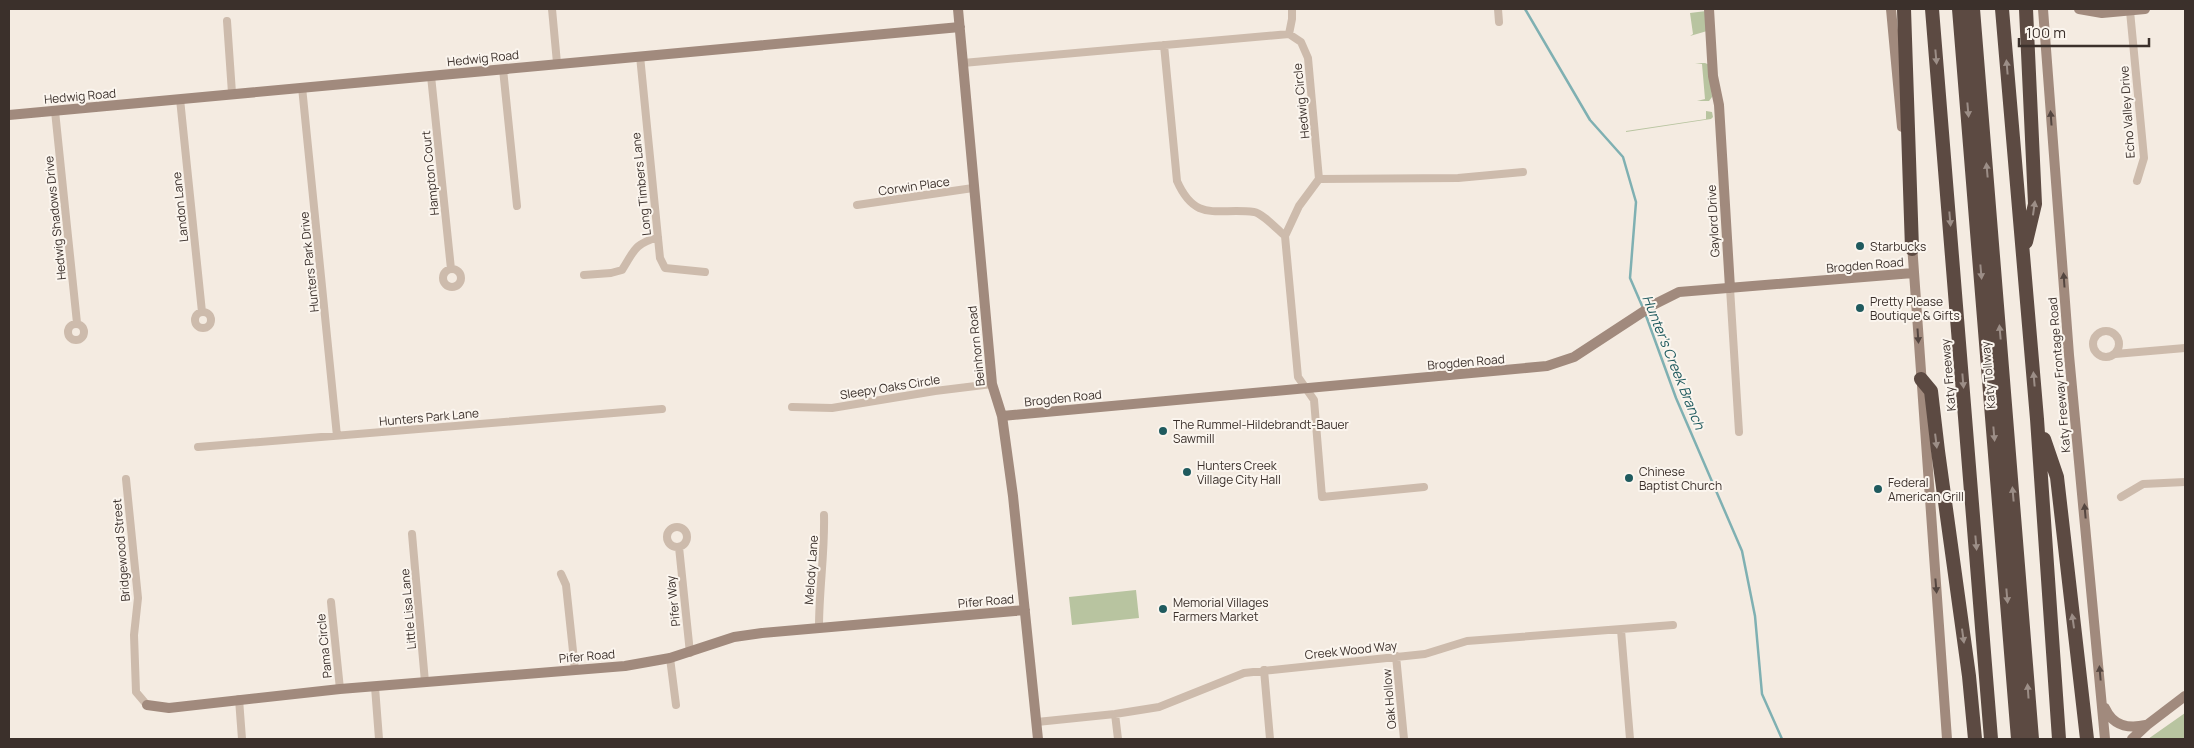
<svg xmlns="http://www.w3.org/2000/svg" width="2194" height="748" font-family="Manrope,sans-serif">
	<rect width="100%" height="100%" fill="#f4ebe1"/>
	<path fill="#b8c4a0" d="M1706 11 1707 31 1690 36 1693 34 1690 13Z
		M1695 63H1705L1710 65 1712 97 1709 101H1697L1705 99 1702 64Z
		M1706 111 1712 112 1713 117 1711 119 1626 132V131L1706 119Z
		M1136 590 1139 618 1072 625 1069 597Z
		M2185 713V739H2148Z"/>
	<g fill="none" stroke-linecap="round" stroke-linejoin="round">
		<path stroke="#7fb0b2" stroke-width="2.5" d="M1525 9 1590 120 1623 157 1636 202 1630 278 1643 308
			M1645 313 1676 398 1742 551 1755 616 1762 694 1782 739"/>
		<path stroke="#cdbbac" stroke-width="8" d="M552 9 557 63
			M1498 9 1499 22
			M2130 11 2144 158 2137 181
			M227 21 232 93
			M1289 34 1292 19V9
			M1164 45 1177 181C1196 224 1218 207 1254 212 1262 213 1278 230 1285 236L1298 377 1314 400 1322 497 1424 487
			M640 56 660 258 665 268 705 272
			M963 63 1289 34 1301 42 1308 58 1319 179 1299 206 1285 236
			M503 69 517 206
			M431 76 451 269
			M302 87 337 436
			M180 99 202 312
			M55 111 77 323
			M1319 179 1458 178 1523 172
			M857 205 973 188
			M443 278a9 9 0 1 1 18 0a9 9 0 1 1-18 0Z
			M584 275 611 273 622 270C635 250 633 245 658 237
			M1730 288 1739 432
			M195 320a8 8 0 1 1 16 0a8 8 0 1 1-16 0Z
			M68 332a8 8 0 1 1 16 0a8 8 0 1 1-16 0Z
			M2093 344a13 13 0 1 1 26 0a13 13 0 1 1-26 0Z
			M2115 354 2185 348
			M792 407 832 408 935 391 992 384
			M198 447 662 409
			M126 479 138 598 134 635 136 692 147 705
			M2121 497 2143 484 2185 482
			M667 537a10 10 0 1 1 20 0a10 10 0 1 1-20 0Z
			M412 534 425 682
			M679 547 690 653
			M561 574 566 585 575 670
			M331 602 340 689
			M819 627C819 589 825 552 824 515
			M1621 630 1630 739
			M1396 656 1404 739
			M670 658 676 705
			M1264 670 1270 739
			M375 687 379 739
			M239 699 242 739
			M1115 714 1118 739
			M1037 722 1115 714 1159 707 1244 673 1425 654 1467 641 1673 625"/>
		<path stroke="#a18a7d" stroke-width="10" d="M958 9 992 384 1002 416 1013 496 1038 739
			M1709 9 1713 76 1719 105 1730 288
			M1891 9 1902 127
			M2043 9 2069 355 2105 739
			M2079 9 2102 13 2145 9
			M9 115 960 27
			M1912 244 1947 739
			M1002 416 1547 366 1574 357 1655 304 1679 292 1913 273
			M147 705 169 708 340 689 625 666 670 658 734 637 762 633 1025 610
			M2105 708C2113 726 2128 729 2146 725
			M2132 739 2147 725 2185 696"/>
		<path stroke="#5c4a42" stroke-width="14" d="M1904 9 1912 249
			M1932 9 1991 739
			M1959 9 2018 739
			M1973 9 2032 739
			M2002 9 2037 419 2059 739
			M2026 9 2035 204 2026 242
			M1921 379 1931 391 1938 451 1969 676 1975 739
			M2044 439 2057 477 2087 739"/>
	</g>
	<defs><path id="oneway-solid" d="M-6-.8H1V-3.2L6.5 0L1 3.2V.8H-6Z" transform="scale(1.25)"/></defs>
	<g fill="#9c8e87">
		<use href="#oneway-solid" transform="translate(1936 57) rotate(85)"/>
		<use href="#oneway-solid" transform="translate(2007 67) rotate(-95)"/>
		<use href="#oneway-solid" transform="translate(1968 110) rotate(85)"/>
		<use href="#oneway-solid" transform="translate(1987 170) rotate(-95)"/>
		<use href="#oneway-solid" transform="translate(2034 208) rotate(-82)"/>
		<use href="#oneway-solid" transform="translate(1950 219) rotate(85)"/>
		<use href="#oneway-solid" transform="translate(1981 272) rotate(85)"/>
		<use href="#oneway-solid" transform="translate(2000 332) rotate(-95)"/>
		<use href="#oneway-solid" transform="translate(2034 379) rotate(-95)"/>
		<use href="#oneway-solid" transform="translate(1963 381) rotate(85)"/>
		<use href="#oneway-solid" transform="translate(1994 434) rotate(85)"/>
		<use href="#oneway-solid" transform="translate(1936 441) rotate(83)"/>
		<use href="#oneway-solid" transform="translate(2013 494) rotate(-95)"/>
		<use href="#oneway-solid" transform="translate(1976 543) rotate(85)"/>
		<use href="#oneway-solid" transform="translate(2007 596) rotate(85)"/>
		<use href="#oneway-solid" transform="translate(2073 621) rotate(-98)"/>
		<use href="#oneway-solid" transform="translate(1963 636) rotate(82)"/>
		<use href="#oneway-solid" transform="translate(2028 691) rotate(-94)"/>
	</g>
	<g fill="#544640">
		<use href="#oneway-solid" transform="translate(2051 118) rotate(-94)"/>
		<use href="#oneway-solid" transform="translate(2064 280) rotate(-94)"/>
		<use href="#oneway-solid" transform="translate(1918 336) rotate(86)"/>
		<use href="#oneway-solid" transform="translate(2085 511) rotate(-95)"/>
		<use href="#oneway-solid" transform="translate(1936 586) rotate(85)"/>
		<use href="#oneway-solid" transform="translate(2100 673) rotate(-95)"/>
	</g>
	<g fill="#1f5a5e" stroke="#fbf5ee" stroke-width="2">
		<circle cx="1860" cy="246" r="5"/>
		<circle cx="1860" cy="308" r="5"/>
		<circle cx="1163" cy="431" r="5"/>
		<circle cx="1187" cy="472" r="5"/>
		<circle cx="1629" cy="478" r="5"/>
		<circle cx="1878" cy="489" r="5"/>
		<circle cx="1163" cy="609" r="5"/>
	</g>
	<g text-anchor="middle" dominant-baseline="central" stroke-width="4" stroke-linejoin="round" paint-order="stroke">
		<g font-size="12" fill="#3b302b" stroke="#fbf5ee">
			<text transform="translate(483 58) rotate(-6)">Hedwig Road</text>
			<text transform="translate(80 96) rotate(-5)">Hedwig Road</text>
			<text transform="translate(1301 101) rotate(-96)">Hedwig Circle</text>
			<text transform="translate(2127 112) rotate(-94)">Echo Valley Drive</text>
			<text transform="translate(430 173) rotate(-96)">Hampton Court</text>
			<text transform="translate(641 184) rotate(-96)">Long Timbers Lane</text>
			<text transform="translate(914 186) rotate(-8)">Corwin Place</text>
			<text transform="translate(180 207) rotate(-96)">Landon Lane</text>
			<text transform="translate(55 218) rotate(-96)">Hedwig Shadows Drive</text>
			<text transform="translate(1713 221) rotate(-93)">Gaylord Drive</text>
			<text transform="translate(309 262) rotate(-96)">Hunters Park Drive</text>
			<text transform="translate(1865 265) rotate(-5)">Brogden Road</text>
			<text transform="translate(976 346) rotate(-96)">Beinhorn Road</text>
			<text transform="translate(1466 362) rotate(-5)">Brogden Road</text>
			<text transform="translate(1948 375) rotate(-95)">Katy Freeway</text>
			<text transform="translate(1988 375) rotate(-95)">Katy Tollway</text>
			<text transform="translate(2059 375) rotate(-95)">Katy Freeway Frontage Road</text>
			<text transform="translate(890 387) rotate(-9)">Sleepy Oaks Circle</text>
			<text transform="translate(1063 398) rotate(-6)">Brogden Road</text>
			<text transform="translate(429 417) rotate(-5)">Hunters Park Lane</text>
			<text transform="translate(121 550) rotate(-95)">Bridgewood Street</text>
			<text transform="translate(811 570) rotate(-86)">Melody Lane</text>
			<text transform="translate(673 601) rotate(-96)">Pifer Way</text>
			<text transform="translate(986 601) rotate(-5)">Pifer Road</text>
			<text transform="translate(408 609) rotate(-95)">Little Lisa Lane</text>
			<text transform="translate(324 646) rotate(-96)">Pama Circle</text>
			<text transform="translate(1351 650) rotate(-6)">Creek Wood Way</text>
			<text transform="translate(587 656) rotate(-5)">Pifer Road</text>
			<text transform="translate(1389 699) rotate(-95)">Oak Hollow</text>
		</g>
		<g font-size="12" fill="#3b302b" stroke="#fbf5ee" text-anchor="start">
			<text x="1870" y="246">Starbucks</text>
			<text x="1870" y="301">Pretty Please<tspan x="1870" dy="14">Boutique &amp; Gifts</tspan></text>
			<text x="1173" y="424">The Rummel-Hildebrandt-Bauer<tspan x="1173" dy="14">Sawmill</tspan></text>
			<text x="1197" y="465">Hunters Creek<tspan x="1197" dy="14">Village City Hall</tspan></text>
			<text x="1639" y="471">Chinese<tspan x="1639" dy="14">Baptist Church</tspan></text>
			<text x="1888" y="482">Federal<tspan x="1888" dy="14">American Grill</tspan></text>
			<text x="1173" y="602">Memorial Villages<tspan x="1173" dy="14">Farmers Market</tspan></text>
		</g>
		<g font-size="14" font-style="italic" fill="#1f5a5e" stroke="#fbf5ee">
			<text transform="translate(1674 362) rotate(68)">Hunter's Creek Branch</text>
		</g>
	</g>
	<rect width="2194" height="748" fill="none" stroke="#3b302b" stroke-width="20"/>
	<path d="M2019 38v8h130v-8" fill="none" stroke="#3b302b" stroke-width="2.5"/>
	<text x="2026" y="38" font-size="15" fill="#3b302b" stroke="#fbf5ee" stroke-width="4" paint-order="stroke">100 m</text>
</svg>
